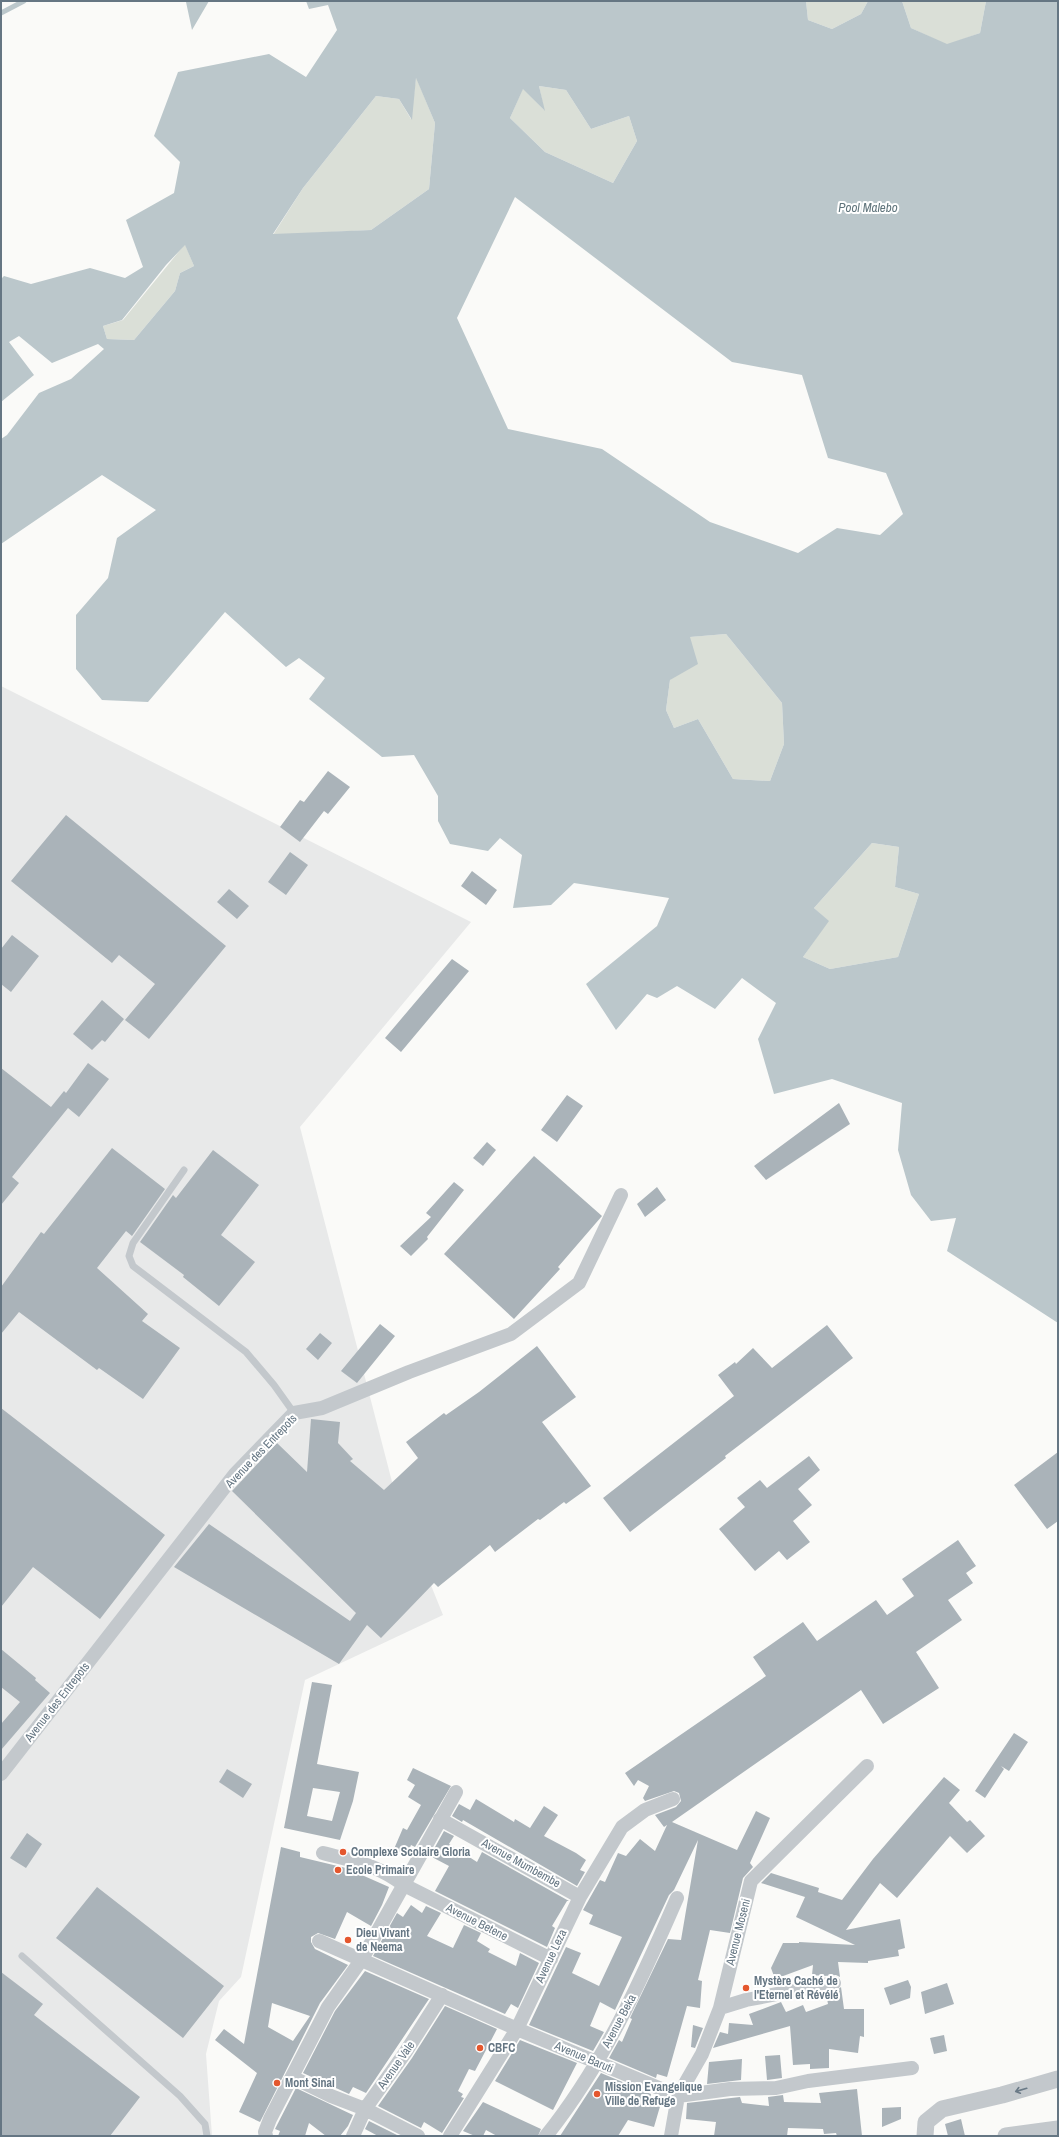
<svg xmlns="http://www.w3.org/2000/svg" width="1059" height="2137" font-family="'Archivo Narrow',sans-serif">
	<rect width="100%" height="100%" fill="#fafaf8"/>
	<path fill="#e8e9e9" d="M1 686 471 922 300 1127 397 1501 443 1615 305 1680 241 1977 219 2001 206 2054 212 2136H1Z"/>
	<path fill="#dadfd7" d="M806 1H868L861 14 832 29 808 20Z
		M902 1H986L980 33 947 45 911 28Z
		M416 77 435 123 429 189 371 230 273 235 303 188 376 96 399 99 411 119Z
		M539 86 566 90 591 129 629 116 637 141 613 183 545 152 510 118 523 88 544 110Z
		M185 244 194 266 180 273 175 291 134 340 107 339 103 326 123 320Z
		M726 634 782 703 784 744 770 781 733 779 698 719 674 728 666 710 670 680 689 637Z
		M872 843 899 847 895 887 919 894 898 957 830 969 803 957 828 921 814 908Z"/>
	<path fill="#bbc7cb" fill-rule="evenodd" d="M187 1H209L192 30 186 2Z
		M306 1H806L808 20 832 29 861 14 868 1H902L911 28 947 44 980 33 986 1H1058V1323L947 1251 956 1218 931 1221 911 1195 898 1150 902 1103 832 1079 774 1094 758 1039 776 1003 742 978 715 1009 677 986 657 998 647 994 616 1030 586 984 657 926 669 898 574 883 551 905 513 908 522 855 500 838 488 851 450 844 438 821V796L414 755 382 757 309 699 325 678 299 658 286 667 225 612 148 702 102 700 76 669V615L108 578 117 538 156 510 102 475 1 544V439L7 435 39 393 71 379 104 349 98 344 52 363 19 336 9 342 34 375 1 402V279L4 276 31 284 90 268 125 278 143 267 126 220 174 193 180 162 154 136 178 72 269 54 306 77 337 30 328 5 309 9ZM416 78 435 123 429 189 371 230 273 234 303 188 376 96 399 99 412 120ZM539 86 566 90 591 129 629 116 637 141 613 183 545 152 510 118 523 89 545 111ZM515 197 732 362 802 375 828 458 886 473 903 514 880 535 837 528 798 553 710 522 602 449 508 429 457 318ZM185 245 194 266 180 273 175 291 134 340 107 339 103 326 122 320 166 265ZM726 634 782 703 784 744 770 781 733 779 698 719 674 728 666 710 670 680 698 664 690 637ZM872 843 899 847 895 887 919 894 898 957 830 969 803 957 829 921 814 908Z"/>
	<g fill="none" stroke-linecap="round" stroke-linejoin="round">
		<path stroke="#bbc7cb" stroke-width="5" d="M1 13 24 1"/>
	</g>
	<path fill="#aab3b9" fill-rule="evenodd" d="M328 771 350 787 328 814 324 811 300 842 280 827 300 800 304 802Z
		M66 815 226 946 149 1039 125 1020 155 984 119 955 112 963 11 881Z
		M290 852 308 865 286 895 268 882Z
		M472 871 497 890 486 905 461 886Z
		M229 889 249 906 237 919 217 902Z
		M12 935 39 956 11 992 1 984V949Z
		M452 959 469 971 401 1052 385 1038Z
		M102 1000 124 1019 105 1042 102 1040 92 1050 73 1034Z
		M88 1063 109 1079 79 1117 68 1108 12 1177 19 1183 1 1205V1068L51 1107 64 1091 66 1093Z
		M567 1095 583 1106 557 1142 541 1130Z
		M839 1103 850 1124 766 1180 754 1166Z
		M487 1142 496 1150 483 1166 473 1158Z
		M112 1148 165 1189 132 1236 126 1231 97 1268 148 1314 142 1321 180 1348 143 1399 99 1368 97 1370 19 1312 1 1334V1287L41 1232 44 1234Z
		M213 1150 259 1185 221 1235 255 1262 219 1306 183 1277 184 1275 140 1242 173 1195 176 1198Z
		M534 1156 602 1216 558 1267 560 1269 514 1319 444 1254Z
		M454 1182 464 1190 427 1237 428 1239 411 1256 400 1246 431 1217 426 1213Z
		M657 1187 666 1200 645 1217 637 1204Z
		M380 1324 395 1336 357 1383 341 1371Z
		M827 1325 853 1358 725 1456 726 1458 630 1532 603 1498 734 1396 718 1375 735 1362 736 1364 753 1348 772 1368Z
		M320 1333 332 1343 318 1360 306 1349Z
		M537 1346 576 1397 542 1422 591 1486 566 1504 564 1502 540 1520 538 1519 495 1552 490 1545 438 1587 434 1583 381 1638 367 1625 339 1664 174 1567 209 1524 350 1621 356 1613 232 1491 277 1443 307 1472 311 1419 340 1422 338 1443 353 1459 350 1461 384 1490 418 1458 406 1442 444 1413 446 1415 479 1392Z
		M1 1408 165 1535 100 1619 33 1567 1 1607Z
		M1058 1452V1521L1047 1529 1014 1485Z
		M809 1456 820 1470 798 1489 812 1505 793 1521 810 1542 787 1560 779 1551 755 1571 719 1529 745 1507 737 1498 760 1480 767 1488Z
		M958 1540 976 1566 966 1573 973 1583 948 1600 962 1620 916 1652 939 1688 883 1724 861 1690 672 1822 737 1850 756 1811 770 1818 750 1863 753 1867 743 1878 730 1933 710 1930 698 1980 702 1981 700 2008 687 2006 667 2077 657 2074 656 2078 609 2058 619 2040 622 2042 632 2019 630 2018 668 1939 681 1940 698 1840 674 1890 669 1895 615 2010 600 2002 590 2026 604 2032 593 2051 529 2025 566 1947 581 1953 572 1973 599 1986 622 1937 589 1924 593 1915 583 1910 600 1880 605 1882 618 1853 626 1856 640 1839 655 1851 667 1825 664 1827 655 1815 676 1807 681 1801 679 1793 674 1791 645 1801 643 1798 649 1786 638 1780 634 1786 625 1773 766 1676 753 1657 803 1622 817 1641 876 1600 887 1615 914 1596 902 1579Z
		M1 1649 36 1678 35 1680 50 1693 1 1750V1724L20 1702 1 1687Z
		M312 1682 332 1685 317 1764 359 1772 353 1801 340 1840 284 1828ZM313 1788 340 1792 332 1821 307 1816Z
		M1014 1733 1028 1742 1009 1771 1001 1766 1004 1769 985 1798 975 1791Z
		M413 1768 451 1786 415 1847 411 1845 407 1855 394 1849 403 1828 407 1830 421 1805 408 1797 415 1785 407 1780Z
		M227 1769 252 1784 243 1798 219 1782Z
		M944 1777 960 1790 949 1803 967 1822 970 1820 985 1836 967 1853 950 1836 897 1898 880 1883 846 1930 900 1919 905 1948 898 1950 899 1956 868 1961V1963L838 1962 840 1977 836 1975 824 1976 812 1975 813 1965 775 1979 771 1968 783 1943H799V1942L855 1945 796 1917 805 1897 761 1883 771 1873 819 1888 818 1892 842 1900 873 1859Z
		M476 1799 514 1822 515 1819 530 1828 544 1806 558 1815 544 1836 576 1853 586 1860 580 1870 585 1872 577 1886 463 1820 462 1822 452 1816 459 1804 470 1810Z
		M444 1831 454 1836 449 1844 477 1862 482 1852 569 1901H567L552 1926 555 1928 547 1947 435 1891 449 1866 430 1856Z
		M27 1833 42 1844 26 1868 10 1858Z
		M281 1847 300 1852V1857L346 1868 389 1887 382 1905 371 1926 347 1912 335 1939 318 1933 311 1937V1942L315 1949 348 1965 320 2003 260 2122 239 2112 257 2073 215 2040 224 2029 244 2044ZM272 2003 310 2016 293 2041 268 2027Z
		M97 1887 224 1986 183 2038 56 1938Z
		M411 1905 422 1913 426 1906 441 1913 427 1936 453 1948 464 1925 481 1933 477 1941 490 1949 488 1952 516 1966 520 1953 539 1963 518 2008 511 2004 505 2014 373 1956 397 1913 403 1917Z
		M365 1971 429 1999 366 2093 353 2087 349 2094 303 2073 335 2011Z
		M1 1972 43 2004 34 2015 140 2097 110 2136H1Z
		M908 1980 911 1987 910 1998 890 2005 884 1988Z
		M947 1983 954 2004 925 2014 921 1992Z
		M841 1987 844 2009H864V2037L860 2036 858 2053 829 2049V2068L810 2069V2064L793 2065 790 2026 713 2048 720 2032 728 2034 729 2023 753 2025 749 2014 781 2002 786 2012 803 2005 806 2012 828 2004 826 1993 836 1991Z
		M445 2006 497 2029 475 2071 469 2069 458 2091 463 2094 461 2097 464 2098 442 2133 424 2122 421 2128 378 2106 412 2058Z
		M693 2025 703 2028 695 2048 691 2047Z
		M944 2035 947 2051 934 2054 930 2038Z
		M520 2040 577 2063 553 2110 495 2081Z
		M780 2055 782 2078 767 2080 765 2056Z
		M742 2059 741 2080 707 2084 709 2062Z
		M601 2073 651 2094 650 2100 661 2103 654 2127 628 2120 618 2136H560Z
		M296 2088 353 2115 348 2126 340 2136H326L309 2123 305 2136H278L280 2131 275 2129Z
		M857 2089 862 2136H837L836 2133 824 2134 823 2129 788 2128 787 2136H714L716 2122 686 2119 687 2103 740 2097 742 2103 769 2106 768 2097 783 2095 784 2102 821 2103 819 2093Z
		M483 2102 541 2129 538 2136H497L486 2130 483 2136H475L463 2131Z
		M901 2107V2119L882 2127V2108Z
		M961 2119 965 2136H948L945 2124Z
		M369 2121 399 2136H378L365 2129Z"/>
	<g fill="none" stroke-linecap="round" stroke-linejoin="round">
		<path stroke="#c3c8cc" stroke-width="7" d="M184 1170 133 1243 129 1256 133 1266 246 1352 274 1385 294 1413
			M22 1956 180 2096 205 2124 207 2136"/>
		<path stroke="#c3c8cc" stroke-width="14" d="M1 1774 235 1474 294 1413 322 1408 409 1372 511 1334 579 1283 621 1195
			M440 1819 580 1897
			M323 1853C356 1862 376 1864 404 1885L551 1959
			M319 1941 517 2029 678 2096 730 2089 776 2088 808 2081 912 2068
			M720 2008 746 2000 834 1983
			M292 2077 331 2096 365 2109 418 2136
			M266 2136 265 2132 270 2119 328 2007 362 1959 456 1792
			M353 2136 365 2109 405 2053 442 1995
			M450 2136 517 2029 580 1897 622 1827 645 1810 673 1799
			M546 2136C603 2065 641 1981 677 1898
			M671 2136 678 2096 702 2054 720 2008 751 1881 867 1766"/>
		<path stroke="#c3c8cc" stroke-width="17" d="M925 2136 926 2122 942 2109 1002 2095 1058 2079
			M1006 2136 1058 2129"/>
	</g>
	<defs><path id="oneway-shaft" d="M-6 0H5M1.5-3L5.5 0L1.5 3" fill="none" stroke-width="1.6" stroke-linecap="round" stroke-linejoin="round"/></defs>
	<use stroke="#6a7a87" href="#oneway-shaft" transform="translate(1021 2090) rotate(164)"/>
	<g fill="#e4572e" stroke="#fff" stroke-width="1.5">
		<circle cx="343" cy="1852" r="4"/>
		<circle cx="338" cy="1870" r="4"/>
		<circle cx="348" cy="1940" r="4"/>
		<circle cx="746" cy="1988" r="4"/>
		<circle cx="480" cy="2048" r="4"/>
		<circle cx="277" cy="2083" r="4"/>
		<circle cx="597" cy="2094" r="4"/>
	</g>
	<g text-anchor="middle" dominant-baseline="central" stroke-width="4" stroke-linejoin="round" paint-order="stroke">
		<g font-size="12" fill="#657683" stroke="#fff">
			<text transform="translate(261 1451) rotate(-46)">Avenue des Entrepots</text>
			<text transform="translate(57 1702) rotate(-52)">Avenue des Entrepots</text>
			<text transform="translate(521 1863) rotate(29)">Avenue Mumbembe</text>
			<text transform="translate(477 1922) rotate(27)">Avenue Betene</text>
			<text transform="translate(738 1932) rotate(-76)">Avenue Moseni</text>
			<text transform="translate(551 1956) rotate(-65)">Avenue Leza</text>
			<text transform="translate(619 2021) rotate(-62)">Avenue Beka</text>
			<text transform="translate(584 2057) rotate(23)">Avenue Baruti</text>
			<text transform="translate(396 2065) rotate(-55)">Avenue Vale</text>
		</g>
		<g font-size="12" font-weight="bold" fill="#657683" stroke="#fff" text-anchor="start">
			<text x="351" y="1852">Complexe Scolaire Gloria</text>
			<text x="346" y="1870">Ecole Primaire</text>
			<text x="356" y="1933">Dieu Vivant<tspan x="356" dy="14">de Neema</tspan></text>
			<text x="754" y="1981">Mystère Caché de<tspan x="754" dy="14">l'Eternel et Révélé</tspan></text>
			<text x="488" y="2048">CBFC</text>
			<text x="285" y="2083">Mont Sinai</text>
			<text x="605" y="2087">Mission Evangelique<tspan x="605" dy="14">Ville de Refuge</tspan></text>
		</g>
		<g font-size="13" font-style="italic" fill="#60757c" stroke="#fff">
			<text x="868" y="207">Pool Malebo</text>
		</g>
	</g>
	<rect width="1059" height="2137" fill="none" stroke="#657683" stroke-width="4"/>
</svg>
